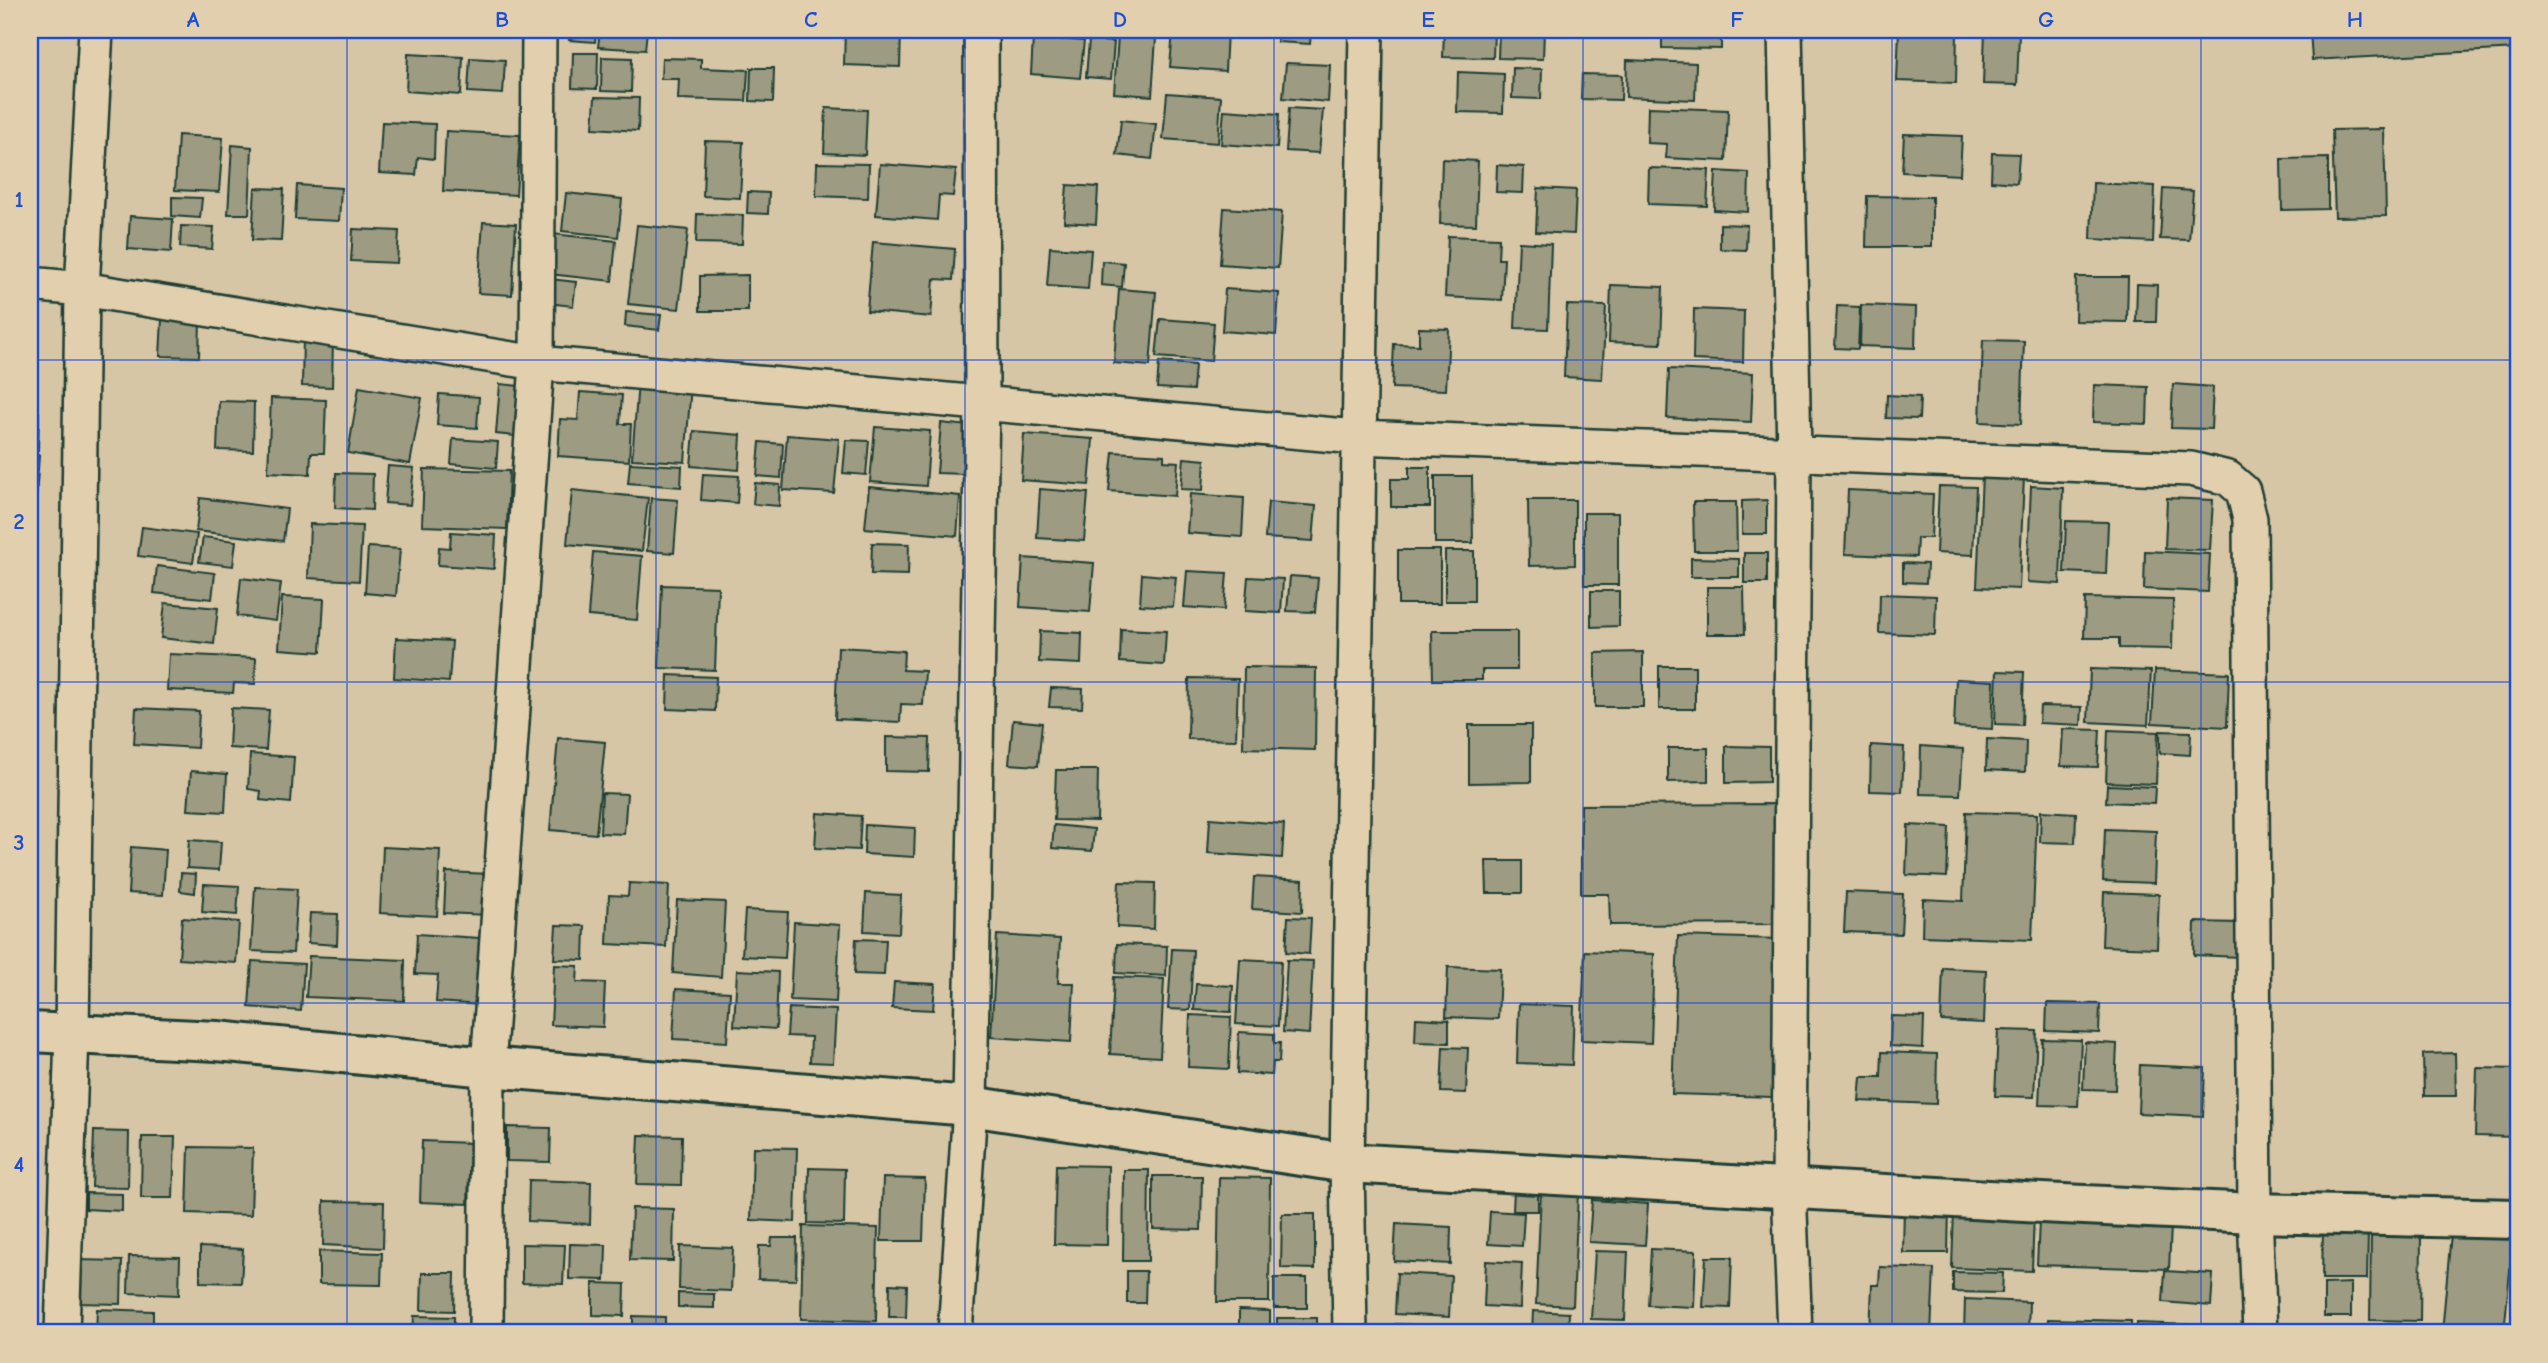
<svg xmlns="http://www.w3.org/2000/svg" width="2548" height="1363" font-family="'Comic Neue',sans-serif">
	<rect width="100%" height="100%" fill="#d6c6a6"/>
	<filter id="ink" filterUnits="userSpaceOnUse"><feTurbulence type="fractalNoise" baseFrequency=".0143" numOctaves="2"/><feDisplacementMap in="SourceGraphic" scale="14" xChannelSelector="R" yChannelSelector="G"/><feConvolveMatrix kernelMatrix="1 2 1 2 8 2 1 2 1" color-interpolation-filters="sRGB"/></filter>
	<g filter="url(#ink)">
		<path fill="#9d9c82" stroke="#1f3d34" stroke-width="2" d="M570 30H596L595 42 569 40Z
			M600 30H647L645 50 598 47Z
			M720 30H754V35L720 34Z
			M845 30H901L900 67 844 65Z
			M1173 30H1227L1225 71 1170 67Z
			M1278 30H1311L1310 44 1277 42Z
			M1444 30H1494L1493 58 1443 57Z
			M1499 30H1544L1543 59 1498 58Z
			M1662 30H1721V49L1662 48Z
			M1899 30H1957L1956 83 1897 81Z
			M2145 30H2185V32Z
			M2310 30H2518V49L2312 60Z
			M1985 31 2019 33 2017 85 1983 84Z
			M1118 36 1156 38 1152 96 1114 93Z
			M1033 37 1084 41 1080 78 1031 74Z
			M1089 40 1114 42 1111 79 1086 77Z
			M573 53H598L597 89 572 88Z
			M408 54 463 57 461 95 406 91Z
			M602 57 632 58 631 92 601 91Z
			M470 58 505 60 503 94 468 92Z
			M662 58 701 59V68L748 70 746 101 678 99 679 79H661Z
			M1627 60 1696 63 1695 100 1626 97Z
			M1286 63 1330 65 1328 102 1283 98Z
			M751 68H774L773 102 750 101Z
			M1513 68 1542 69 1541 99 1512 98Z
			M1458 72 1504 74 1503 113 1457 112Z
			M1582 74 1622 75 1621 100 1581 99Z
			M1167 93 1221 97 1218 143 1163 139Z
			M595 97 639 98 638 131 593 128Z
			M1648 107 1728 110 1726 161 1666 158 1667 144 1647 143Z
			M826 108 867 110 865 155 824 153Z
			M1289 108 1323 110 1319 153 1286 151Z
			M1224 110 1279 114 1277 148 1221 144Z
			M1121 120 1156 124 1152 159 1117 155Z
			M382 122 435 124 434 159 418 157 416 175 379 173Z
			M2384 129 2386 216 2335 217 2332 130Z
			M446 131 520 135 516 195 443 191Z
			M1904 134 1962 136 1960 175 1902 172Z
			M178 135 223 138 219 192 175 190Z
			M705 141 743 142 740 198 703 196Z
			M232 145 252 147 249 214H228Z
			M1992 153 2019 154 2017 183 1991 181Z
			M2328 158V209L2282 210 2281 159Z
			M1442 159 1478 161 1476 225 1440 224Z
			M817 163 869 164 868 198 816 196Z
			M880 164 956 170 953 196 939 195 937 220 876 215Z
			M1497 165 1524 167 1523 193 1496 192Z
			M1649 168 1709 170 1707 206 1648 204Z
			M1716 171 1749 173 1748 212 1714 210Z
			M2093 183 2155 186 2153 242 2091 239Z
			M297 185 341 188 339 221 295 219Z
			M1067 185 1098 187 1096 224 1064 222Z
			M255 188 284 189 281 241 252 240Z
			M1538 188 1576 190 1574 234 1536 232Z
			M2163 189 2193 191 2189 240 2160 239Z
			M748 192 769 193 768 214 747 213Z
			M566 193 622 199 618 237 562 231Z
			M1867 196 1932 197V247H1866Z
			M172 197 202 198 200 218 172 216Z
			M1224 208 1282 212 1278 268 1220 264Z
			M697 214 743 215 742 244 696 243Z
			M130 216 173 219 171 252 128 249Z
			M483 222 516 224 512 295 478 293Z
			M1720 224 1747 225 1746 250 1720 249Z
			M637 225 688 230 679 309 628 304Z
			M181 226 214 227 212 249 180 247Z
			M353 229 399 231 397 263 351 261Z
			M553 234 616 241 612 281 549 274Z
			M1448 236 1499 238 1498 259H1504L1502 300 1445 297Z
			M873 242 955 249 953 280 934 279 931 317 867 311Z
			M1519 242 1551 244 1548 329 1515 328Z
			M1050 247 1091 250 1088 289 1047 286Z
			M1102 261 1124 263 1122 287 1101 285Z
			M748 275V311H700V276Z
			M2076 277H2128L2127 322 2075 321Z
			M550 279 576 282 573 306 547 303Z
			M2137 284 2157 285 2156 322H2136Z
			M1611 285 1663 287 1661 344 1609 342Z
			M1119 289 1156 292 1150 366 1114 363Z
			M1225 289 1279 293 1276 335 1222 331Z
			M1567 305 1606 306 1602 379 1564 377Z
			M1861 305 1916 307 1915 348 1860 346Z
			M1837 306 1860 307 1858 349 1835 348Z
			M1694 309 1744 311 1743 362 1693 360Z
			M626 312 661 315 659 330 625 326Z
			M162 319 200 320 199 357 160 356Z
			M1160 319 1214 323 1211 361 1156 357Z
			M1419 328 1449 329 1446 390 1392 388 1394 344 1419 345Z
			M303 338 333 339 332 387 302 386Z
			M1983 340 2024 341 2021 424 1980 422Z
			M1159 362 1195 365 1193 390 1157 388Z
			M1669 369 1753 373 1751 422 1667 418Z
			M638 382 691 385 685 462 632 459Z
			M500 384 529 387 526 437 496 434Z
			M2173 384 2213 387 2211 429 2171 428Z
			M2094 385 2148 387 2147 424 2093 422Z
			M359 387 422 398 410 464 348 453Z
			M580 392 622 395 620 424H631L629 461 558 456 560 419 578 420Z
			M439 394 479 397 477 428 437 425Z
			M1887 395 1920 397 1919 419 1886 418Z
			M271 398 326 400 324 453H311L310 474 268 472Z
			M219 401 254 402 253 451 217 450Z
			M30 413H39L38 450H30Z
			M941 423 968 426 964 474 937 473Z
			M875 427 930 431 926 486 870 482Z
			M694 431 741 435 739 470 691 466Z
			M1024 434 1093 439 1089 485 1021 480Z
			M787 435 839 439 834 493 783 490Z
			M453 439 498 442 496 468 451 464Z
			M846 440 869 441 866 475 843 473Z
			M760 442 783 444 781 478 757 476Z
			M1113 452 1164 455V461L1178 462 1175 496 1109 491Z
			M30 454 39 455 36 499H30Z
			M1184 458 1205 460 1203 490 1181 489Z
			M630 463 682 466 681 487 628 483Z
			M388 466 414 468 410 505 385 503Z
			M1409 467H1430V507H1391V479H1409Z
			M424 469 509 471 507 529 422 526Z
			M336 473 373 474 372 510 335 508Z
			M703 474 739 476 737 503 701 500Z
			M1982 475 2024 477 2019 589 1977 587Z
			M1435 476H1472L1473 543H1435Z
			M755 483 780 485 779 506 753 504Z
			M1939 486 1976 487 1973 555 1936 553Z
			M2031 486 2063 488 2060 584 2027 582Z
			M869 487 960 496 957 536 865 528Z
			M1040 489 1088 493 1084 541 1037 538Z
			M572 490 648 498 642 551 567 544Z
			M1848 490 1933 494 1931 538H1917L1916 557 1845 554Z
			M1190 494 1244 498 1242 537 1187 533Z
			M200 498 287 509 283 541 196 531Z
			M651 498 678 500 674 553 647 551Z
			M2167 498 2213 500 2210 550 2165 549Z
			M1528 500H1575V565L1529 566Z
			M1767 500V534H1742V501Z
			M1268 502 1316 506 1313 541 1265 538Z
			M1693 502H1736L1737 551H1694Z
			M1584 513H1618V585H1584Z
			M2066 521 2108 522 2106 574 2064 572Z
			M310 524 362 526 359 581 308 578Z
			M142 527 197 534 193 563 138 556Z
			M451 532 496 535 494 569 438 565 439 547 450 548Z
			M203 537 236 541 233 566 199 562Z
			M872 543 909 544 908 575 871 574Z
			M368 547 400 549 396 596 365 593Z
			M1398 550H1440V604H1398Z
			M1445 551H1474V601H1445Z
			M2145 551 2210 554 2208 592 2144 589Z
			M593 552 642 556 637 620 588 616Z
			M1744 553H1767V583H1744Z
			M1023 558 1094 563 1090 612 1020 607Z
			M1691 558 1739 559V577H1691Z
			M1903 563 1927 564 1926 583 1903 582Z
			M157 566 215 573 212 599 154 593Z
			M1187 571 1227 573 1224 610 1184 607Z
			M1142 574 1176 577 1173 607 1140 605Z
			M1290 576 1318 578 1315 612 1287 611Z
			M1248 577 1283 579 1281 613 1245 611Z
			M241 578 281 583 276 621 237 616Z
			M662 585 718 587 715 670 659 668Z
			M1707 587H1744L1745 634H1707Z
			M1591 591H1619V626L1591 627Z
			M1880 594 1936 596 1935 635 1879 633Z
			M282 597 324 599 321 652 279 649Z
			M2085 598 2173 600 2172 649 2119 648V638H2084Z
			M165 603 218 608 214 644 161 638Z
			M1121 629 1166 631 1164 665 1120 662Z
			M1040 631 1082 633 1081 664 1039 662Z
			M1432 631H1517V670H1482V680H1433Z
			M396 638 452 641 449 682 394 678Z
			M838 647 904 651 903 670 925 671 923 705 901 704 900 722 835 719Z
			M1643 652V707H1595V653Z
			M169 654 256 658 255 684 234 683 233 693 167 690Z
			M1659 666H1695V709H1659Z
			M1244 667 1316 668 1315 750 1243 748Z
			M2090 669 2151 671 2148 725 2088 722Z
			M2155 670 2229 673 2227 727 2152 723Z
			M1997 671 2024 672 2022 725 1995 724Z
			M668 675 716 677 715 711 667 709Z
			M1189 678 1238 679 1236 740 1188 739Z
			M1956 679 1994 681 1992 729 1954 727Z
			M1051 688 1083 689 1082 708 1049 707Z
			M2040 706 2082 707 2081 725 2039 723Z
			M136 708 199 711 197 748 134 744Z
			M231 708 269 710 266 750 229 748Z
			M1013 720 1042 723 1038 766 1009 764Z
			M1469 725H1531V782L1469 783Z
			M2063 729 2100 730 2098 767 2061 766Z
			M2108 730 2158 732 2156 784 2106 782Z
			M2160 731 2191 732 2190 755 2160 753Z
			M886 737 930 738 929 772 886 771Z
			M558 738 605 742 596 834 550 830Z
			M1987 739 2026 741 2025 772 1986 770Z
			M1871 745 1904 747 1902 792 1870 791Z
			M1726 746 1769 747V782L1726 783Z
			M1921 746 1963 749 1960 795 1920 794Z
			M1668 748H1708V781L1668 782Z
			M250 754 294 757 291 803 260 800 261 791 248 789Z
			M1056 770H1098L1097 821 1054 820Z
			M191 771 227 774 225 812 188 810Z
			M2107 785 2155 787 2154 804 2106 802Z
			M602 793 627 794 624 834 600 833Z
			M1776 804 1777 924 1610 925 1609 894H1581V805Z
			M2041 811 2076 813 2075 843 2040 842Z
			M1966 812 2037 814 2032 940 1922 936 1923 899 1963 901Z
			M817 813 861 816 859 850 815 848Z
			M1210 818 1284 824 1282 858 1208 853Z
			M865 825 915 828 914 857 864 854Z
			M1054 825 1094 829 1092 851 1052 848Z
			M1908 825 1949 827 1947 877 1906 875Z
			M2105 829 2156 831 2154 883 2103 881Z
			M189 840 221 842 219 870 187 868Z
			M131 847 166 850 163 895 128 893Z
			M383 847 440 850 437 916 380 913Z
			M1486 861H1522V893H1487Z
			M446 872 490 874 488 915 444 913Z
			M181 873 196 874 195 893 180 891Z
			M1254 877 1303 880 1302 912 1252 909Z
			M1119 882 1155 883 1154 929 1117 927Z
			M629 883 669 885 666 947 607 944 609 895 628 896Z
			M204 884 239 886 237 915 202 912Z
			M255 887 297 889 293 953 251 951Z
			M1846 892 1903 894 1901 934 1844 932Z
			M2104 892 2159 894 2157 948 2102 946Z
			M866 893 901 895 899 933 864 931Z
			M677 900 725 902 721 977 673 973Z
			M745 910 788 912 785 958 742 956Z
			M310 913 338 914 337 945 308 943Z
			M1288 917 1311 918 1309 954 1286 952Z
			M182 918 239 922 236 963 179 959Z
			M794 922 840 925 836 1002 790 1000Z
			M2195 922 2241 923 2240 957 2194 955Z
			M556 925 585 926 584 960 554 959Z
			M417 934 479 938 478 970H484L482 1005 436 1002 438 975 415 974Z
			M997 935 1060 939 1058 983H1074L1071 1042 991 1037Z
			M1678 936 1779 939 1773 1097 1672 1094Z
			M856 939 886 940 884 975 854 974Z
			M1117 944 1167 946 1166 976 1116 973Z
			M1172 949 1193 950 1190 1010 1168 1009Z
			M1585 951 1654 954 1651 1043 1581 1040Z
			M309 956 405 960 404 1001 306 997Z
			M1240 959 1281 961 1278 1026 1236 1024Z
			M1287 960 1313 961 1309 1034 1283 1032Z
			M252 961 304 964 301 1011 249 1007Z
			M554 965 578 966 577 982 605 983 603 1027 551 1025Z
			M1448 967 1500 969 1498 1019 1446 1017Z
			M1943 968 1986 970 1984 1023 1941 1021Z
			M737 970 778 972 776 1029 734 1026Z
			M1114 977 1164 979 1160 1057 1110 1054Z
			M894 982 935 984 933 1010 892 1008Z
			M1196 984 1233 986 1231 1012 1194 1010Z
			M676 989 730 992 727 1042 673 1039Z
			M2047 1003 2100 1004 2099 1033 2046 1031Z
			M1519 1004 1574 1006 1572 1065 1517 1063Z
			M789 1008 836 1010 833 1063 810 1062 811 1037 787 1036Z
			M1190 1015 1231 1017 1229 1069 1188 1067Z
			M1891 1016 1924 1017 1923 1048 1890 1046Z
			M1416 1018 1449 1020V1043L1415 1042Z
			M1998 1030 2037 1031 2034 1097 1995 1096Z
			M1239 1032 1274 1034V1043H1280L1279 1062H1273L1272 1075 1237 1073Z
			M2042 1039 2081 1040 2078 1106 2039 1105Z
			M2085 1042 2117 1044 2115 1090 2083 1089Z
			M1443 1047 1468 1048 1466 1093 1441 1092Z
			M1882 1052 1937 1054 1936 1104 1859 1101 1861 1077H1881Z
			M2455 1053 2456 1096H2424L2423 1054Z
			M2140 1065 2205 1068 2203 1116 2138 1113Z
			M2477 1068 2518 1069V1137L2475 1136Z
			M507 1127 551 1128 550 1162 507 1161Z
			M94 1131 129 1132 128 1188 92 1187Z
			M639 1135 682 1136 681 1185 637 1184Z
			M142 1137H175L173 1198H141Z
			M422 1141 470 1143 468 1204 420 1202Z
			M189 1147 253 1148 251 1215 187 1213Z
			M753 1147 797 1148 795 1222 751 1220Z
			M1056 1165 1108 1166 1107 1245 1054 1244Z
			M809 1168 845 1169 844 1224 808 1223Z
			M1124 1170H1149L1148 1261H1123Z
			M1153 1176H1202L1201 1230 1153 1229Z
			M1219 1177 1270 1178 1269 1302H1217Z
			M883 1178 925 1179 923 1241H881Z
			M529 1180 591 1182 590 1224 528 1221Z
			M1514 1190 1538 1191V1211H1513Z
			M1541 1191 1578 1192 1573 1306 1536 1304Z
			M86 1193 122 1194V1211L86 1209Z
			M1592 1200 1648 1204 1645 1245 1589 1242Z
			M324 1201 384 1202 383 1248 323 1245Z
			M1904 1205 1949 1207 1948 1253H1903Z
			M632 1208 674 1209 673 1261 630 1260Z
			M1954 1210 2034 1212 2032 1271 1952 1268Z
			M1490 1211 1524 1213 1522 1246 1488 1244Z
			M1282 1214H1315V1269L1281 1268Z
			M2039 1221 2171 1225 2169 1269 2037 1265Z
			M1396 1224 1451 1227 1450 1264 1394 1261Z
			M803 1226 878 1228 876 1321 801 1319Z
			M2323 1229 2368 1230 2367 1279H2322Z
			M2451 1233 2513 1239 2504 1333H2442Z
			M2371 1234 2421 1235 2420 1321 2370 1320Z
			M772 1238H797L796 1280 758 1279 759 1246H771Z
			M522 1244 565 1245 563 1284 522 1283Z
			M570 1244 606 1245 605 1280 569 1279Z
			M680 1246 733 1248 731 1291 679 1289Z
			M200 1247 243 1249 241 1283 200 1282Z
			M1651 1249 1696 1251 1694 1307 1648 1305Z
			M319 1251 382 1253 381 1285 319 1284Z
			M1595 1251 1628 1252 1625 1320 1591 1319Z
			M129 1256 180 1257 179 1295 128 1293Z
			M1706 1257H1732L1730 1308 1703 1307Z
			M77 1260 122 1261 121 1304 76 1303Z
			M1486 1261 1522 1263 1520 1308 1484 1306Z
			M1880 1267 1934 1269 1931 1333H1870L1872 1285H1879Z
			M1127 1271H1146L1145 1303H1127Z
			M2165 1271 2213 1274 2211 1306 2163 1302Z
			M1953 1272 2003 1273 2002 1293 1953 1292Z
			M422 1273H455L454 1311 421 1310Z
			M1397 1273 1451 1276 1449 1317 1395 1314Z
			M1274 1278H1307V1308H1274Z
			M593 1283 625 1284 624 1316 593 1315Z
			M2351 1283V1317H2324V1284Z
			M890 1284 907 1285 906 1317H889Z
			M678 1293 714 1294V1308L678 1307Z
			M1965 1299 2029 1302 2028 1333H1964Z
			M97 1309 153 1311V1333H96Z
			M1239 1310 1270 1311V1333H1239Z
			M1533 1311 1569 1313 1568 1333H1532Z
			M414 1316 454 1317V1333H413Z
			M633 1316 665 1317V1333H633Z
			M1277 1318H1317V1333H1277Z
			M2048 1319 2131 1321V1333H2047Z
			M819 1323 876 1324 875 1333H819Z
			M2137 1323 2194 1325V1333H2136Z
			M1396 1324 1450 1327 1449 1333H1395Z
			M595 1326H619V1333H595Z
			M673 1329H704V1333H673Z"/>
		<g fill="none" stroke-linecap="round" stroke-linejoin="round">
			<g stroke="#1f3d34" stroke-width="38">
				<path id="minor" d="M1785 30 1794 452 1789 1188 1795 1333
					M30 284 82 289 537 363 1357 437 2191 469 2228 478 2243 491 2250 519 2255 1213 2260 1333
					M62 1333 72 1034 82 289 96 30
					M486 1333 488 1067 537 363 539 30
					M955 1333 970 1106 982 403 981 30
					M1350 1333 1347 1163 1366 30"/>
			</g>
			<g stroke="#1f3d34" stroke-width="44">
				<path id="tertiary" d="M30 1032 217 1041 488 1067 970 1106 1347 1163 2042 1203 2255 1213 2518 1219"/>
			</g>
			<use href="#minor" stroke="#e2cfad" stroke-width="33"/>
			<use href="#tertiary" stroke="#e2cfad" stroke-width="38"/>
		</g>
	</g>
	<path fill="none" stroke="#1d4ed8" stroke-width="2" stroke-opacity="0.55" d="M347 30V1333M656 30V1333M965 30V1333M1274 30V1333M1583 30V1333M1892 30V1333M2201 30V1333M30 360H2518M30 682H2518M30 1003H2518"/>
	<rect width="2548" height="1363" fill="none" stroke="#e2cfad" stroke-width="77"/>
	<rect x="38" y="38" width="2472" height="1286" fill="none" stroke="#1d4ed8" stroke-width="2.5"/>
	<g font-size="23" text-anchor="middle" font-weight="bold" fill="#1d4ed8">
		<text x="193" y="27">A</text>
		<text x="502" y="27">B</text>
		<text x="811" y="27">C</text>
		<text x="1120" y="27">D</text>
		<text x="1428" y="27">E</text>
		<text x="1737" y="27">F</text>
		<text x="2046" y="27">G</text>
		<text x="2355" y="27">H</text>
		<text x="19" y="207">1</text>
		<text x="19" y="529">2</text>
		<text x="19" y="850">3</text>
		<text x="19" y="1172">4</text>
	</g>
</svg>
